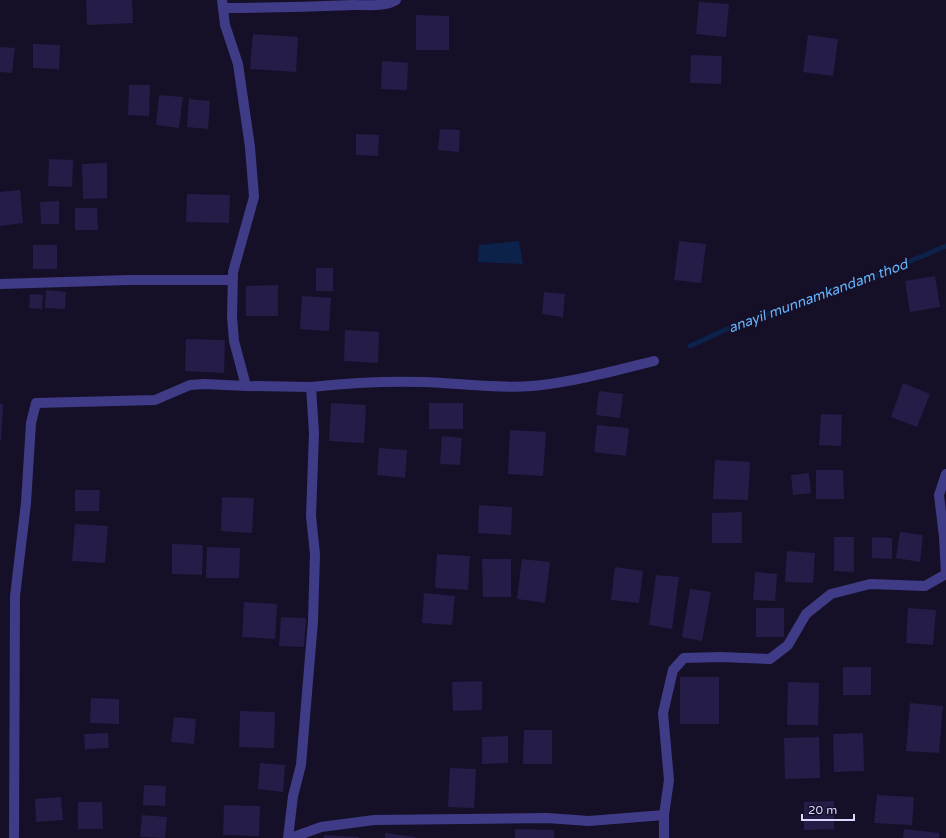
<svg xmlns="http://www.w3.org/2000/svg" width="946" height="838" font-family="'Varela Round',sans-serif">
	<rect width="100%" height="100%" fill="#151028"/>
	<path fill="#0d224a" d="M519 241 523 264 478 262 479 245Z"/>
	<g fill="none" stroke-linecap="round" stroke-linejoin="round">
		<path stroke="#0d224a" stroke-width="5" d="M690 346 738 324 878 275 946 246"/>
	</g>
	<path fill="#261c48" d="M86 0H132L133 23 87 25Z
		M699 2 729 4 726 37 696 34Z
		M416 15 449 16V50H416Z
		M253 34 298 37 296 72 250 69Z
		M808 35 838 39 833 76 803 72Z
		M33 44 60 45 59 69 33 68Z
		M0 47 15 48 12 73 0 72Z
		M691 55 722 56 721 84 690 83Z
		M382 61 408 63 407 90 381 89Z
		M129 85H150L149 116 128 115Z
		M159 95 183 97 179 128 156 125Z
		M189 99 210 101 208 129 187 127Z
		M440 129 460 130 459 152 438 150Z
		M356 134 379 135 378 156 356 155Z
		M49 159 73 160 72 187 48 186Z
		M107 163V198L83 199 82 164Z
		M20 190 23 223 0 226V192Z
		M187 194 230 195 229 223 186 222Z
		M59 201V224H41L40 202Z
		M75 208H97L98 230H75Z
		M679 241 706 244 701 283 674 280Z
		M33 245H57V269H33Z
		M316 268H333V291H316Z
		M935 276 940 307 910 312 905 281Z
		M278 285V316H246V286Z
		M46 290 66 292 65 309 45 308Z
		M544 292 565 294 563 317 542 314Z
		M30 294 43 295 42 309 29 308Z
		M302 296 331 298 329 331 300 329Z
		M345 330 379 332 378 363 344 361Z
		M186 339 225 340 224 373 185 371Z
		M903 383 930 394 917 427 891 417Z
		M599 391 623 394 620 418 596 415Z
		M331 403 366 405 364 443 329 441Z
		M429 403H463V429H429Z
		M0 404H3L1 440H0Z
		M821 414 842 415 841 446 819 445Z
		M597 425 629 428 626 456 594 452Z
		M510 430 546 432 543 476 508 474Z
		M442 436 462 438 460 465 440 464Z
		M379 448 407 450 405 478 377 475Z
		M715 460 750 462 748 500 713 499Z
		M816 470H843L844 499H816Z
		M809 473 811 493 793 495 791 475Z
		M75 490H100L99 511H75Z
		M222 497 254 498 252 533 221 531Z
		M479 505 512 507 511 535 478 533Z
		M742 512V543H712V513Z
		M75 524 108 526 105 563 72 561Z
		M900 532 923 535 920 562 896 558Z
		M834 537H854V572L834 571Z
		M872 537 892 538V559L872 558Z
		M172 544 203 545 202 575 172 574Z
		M207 547 240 548 239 578H206Z
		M787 551 815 553 813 583 785 582Z
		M437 554 470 556 468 590 435 588Z
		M482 559H511V597H483Z
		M522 559 550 562 545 603 517 599Z
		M615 567 643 571 639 603 611 600Z
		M755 572 777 574 775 601 753 600Z
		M656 575 679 577 672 629 649 625Z
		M690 589 711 592 702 641 682 637Z
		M424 593 455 596 452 625 422 623Z
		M244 602 277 604 275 639 242 637Z
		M756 608H784V637H756Z
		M908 608 936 610 933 645 906 643Z
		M281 617 306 618 304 647 279 646Z
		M843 667H871V695H843Z
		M680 677H719V724H680Z
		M482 681V710L453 711 452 682Z
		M788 682 819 683 818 725H787Z
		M91 698 119 699V724L90 723Z
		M910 703 943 706 939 753 906 751Z
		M240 711 275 712 274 748 239 747Z
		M174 717 196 719 194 744 171 742Z
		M524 730H552V764H523Z
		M108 733 109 748 85 749 84 734Z
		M863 733 864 771 834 772 833 734Z
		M508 736V763L482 764V737Z
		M819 737 820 778 785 779 784 738Z
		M260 763 285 765 283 792 258 789Z
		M450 768 476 769 474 808 448 807Z
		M144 785 166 786 165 806 143 805Z
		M877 795 914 797 912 825 874 823Z
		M61 797 63 820 36 822 35 799Z
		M834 801V829L804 830V802Z
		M78 802H102L103 829H78Z
		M224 805 260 806 259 836 223 835Z
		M142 815 167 817 165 838 140 837Z
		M515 829 554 830V838H515Z
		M904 829 939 833V838H903Z
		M385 833 416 837 415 838H385Z
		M324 835 359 837V838H324Z"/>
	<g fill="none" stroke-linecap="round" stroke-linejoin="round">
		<path stroke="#403b86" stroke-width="10" d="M222 0 225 25 238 64 250 147 254 197 233 272 232 317 234 341 246 386 311 387 314 433 311 516 315 554 313 621 301 765 293 796 288 838
			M223 8C267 8 310 7 354 5 367 5 385 7 396 0
			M0 284 129 280H232
			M311 387C348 383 386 381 423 382 459 383 496 389 532 386 573 382 614 371 654 361
			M14 838 15 596 26 503 31 423 36 403 155 400 190 385 204 384 246 386
			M291 838 321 827 374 820 547 818 589 821 664 815
			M664 838V815L669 780 663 713 673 670 684 658 720 657 770 659 788 645 806 614 831 594 870 584 925 586 946 574 944 537 939 495 946 474"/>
	</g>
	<g text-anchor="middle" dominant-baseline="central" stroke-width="3.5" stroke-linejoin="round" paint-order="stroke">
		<g font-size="14" font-style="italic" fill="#66b4fe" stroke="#151028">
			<text transform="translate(818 296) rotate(-20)">anayil munnamkandam thod</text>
		</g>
	</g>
	<path d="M802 814v6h52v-6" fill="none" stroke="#dcd7ff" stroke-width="2"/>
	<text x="808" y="814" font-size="12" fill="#dcd7ff" stroke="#151028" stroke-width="3" paint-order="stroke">20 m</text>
</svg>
